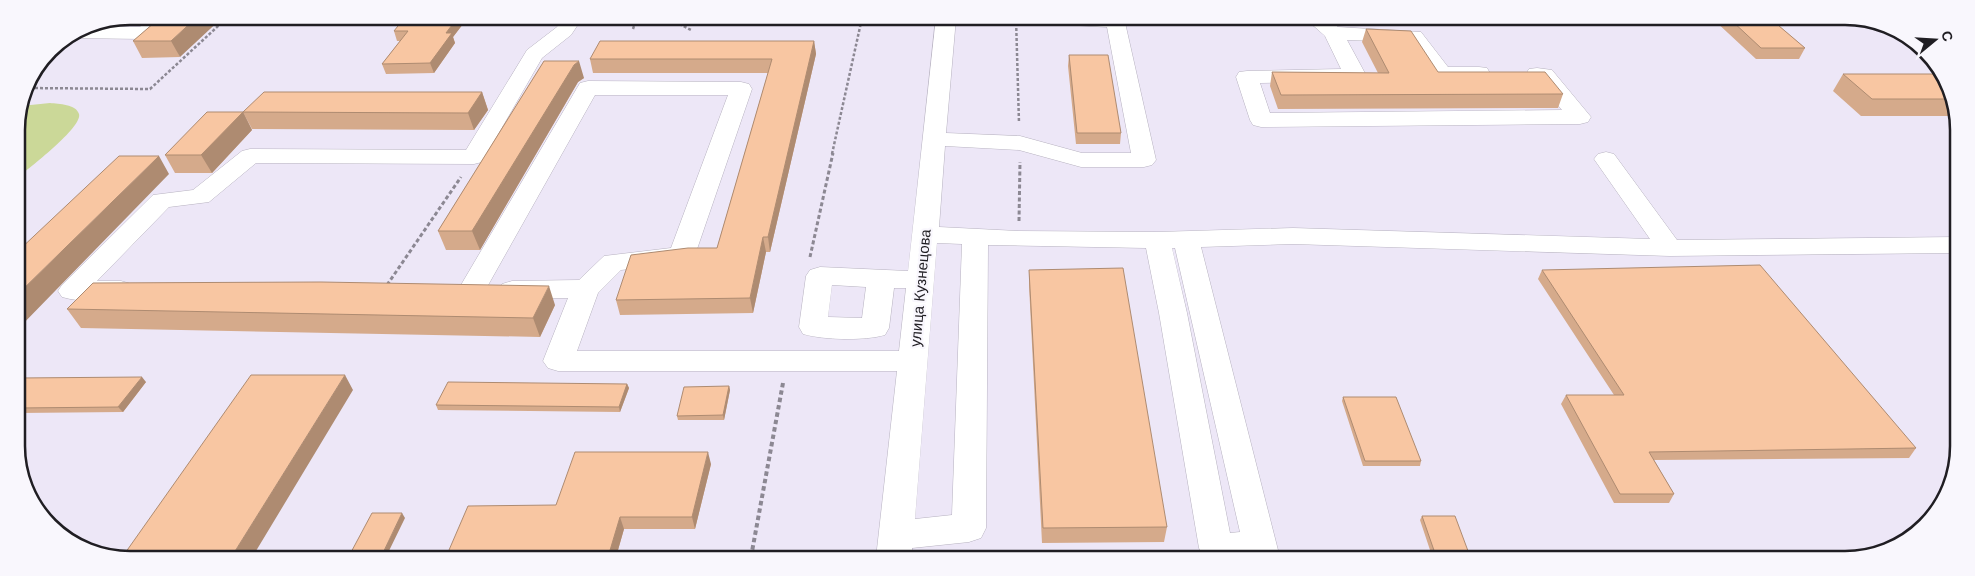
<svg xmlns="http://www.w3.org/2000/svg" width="1975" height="576" font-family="Helvetica,sans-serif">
	<rect width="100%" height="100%" fill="#ede7f7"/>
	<path fill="#cbd898" d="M50 103C59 104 76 104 79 114 83 127 28 169 17 178L16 123 21 106Z"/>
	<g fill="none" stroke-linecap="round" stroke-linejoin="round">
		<g stroke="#b7b2c0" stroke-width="1">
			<path id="minor" d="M152 16H174L152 37 145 39 68 38 84 27H140Z
				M563 17H583L571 35 542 58 482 162 474 164 256 163 209 202 169 207 97 281H121L131 284 135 290 131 296C111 302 82 303 62 297L58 291 62 285 153 195 193 190 242 151 250 149 466 150 527 50 557 27Z
				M936 18H956L946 133 1020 136 1082 153H1131L1107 27 1052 24 1045 22 1042 18H1124L1156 160 1152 165 1144 167H1081L1019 150 945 146 939 227 1018 231 1157 232 1293 228 1650 239 1594 159 1598 154 1606 152 1614 154 1677 240 1956 237V253L1670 256 1293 244 1201 247 1280 558H1204L1199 548 1159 313 1146 248 988 245 986 528 981 538 969 542 912 548V558H876L897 371H558L548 368 543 361 568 298 512 299 502 296 498 290 502 284 512 281 579 280 604 256 671 248 728 95H595L482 296 472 299 462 296 458 290 580 83 588 81 741 82 749 84 752 89 695 255 691 261 682 263 621 270 598 293 577 351H899L906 288H894L889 328 885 335C865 341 823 340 803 334L799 327 806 276 810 270 820 267 908 271ZM937 243 962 244 952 515 915 519ZM1172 248H1175L1240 532 1230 533 1187 313ZM832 285 866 287 862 318 828 317Z
				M1306 19H1328L1338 27 1421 32 1448 67H1479L1487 68 1490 73 1487 78C1478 80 1442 83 1434 78 1428 73 1413 49 1408 42L1347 40 1366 75 1363 80 1355 81 1260 83 1270 113 1562 110 1537 80 1529 79 1526 74 1529 69 1537 68 1552 70 1591 117 1588 122 1580 124 1261 127 1253 125 1250 120 1236 77 1239 72 1247 71 1341 69 1325 36Z"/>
		</g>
		<path stroke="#8c8893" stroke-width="2.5" stroke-dasharray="3 2" stroke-linecap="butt" d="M666 17 691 30
			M1016 18 1019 123
			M593 21 606 17
			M633 29 637 17
			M25 88 150 89 229 16
			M832 154 862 18"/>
		<path stroke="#8c8893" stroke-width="3" stroke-dasharray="4 2.5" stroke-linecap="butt" d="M1019 221 1020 162
			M810 257 833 153
			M387 285 461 177"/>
		<path stroke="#8c8893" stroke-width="4" stroke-dasharray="4.5 3" stroke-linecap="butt" d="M751 557 783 383"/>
		<use href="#minor" fill="#fff" fill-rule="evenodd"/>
	</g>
	<path fill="#d5aa8b" d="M162 16 180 57 142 58 133 41Z
		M1714 20H1772L1805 48 1799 59H1756Z
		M463 24 453 37 455 43 434 73 386 74 382 64 400 41H397L394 31Z
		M1366 29 1438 72 1563 94 1558 108 1278 109 1270 86 1272 72 1378 73 1362 42Z
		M814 41 816 54 770 252H766L753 313 620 315 616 300 717 248 768 73H593L590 59Z
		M1069 55 1121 133 1120 144H1076L1068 66Z
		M544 61 584 78 578 82 480 250H446L438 231Z
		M1843 74H1939L1957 108V116H1861L1833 91Z
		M482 92 488 110 474 130 252 129 243 112Z
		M243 112 252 130 212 173H175L165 155Z
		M1029 270 1167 527 1164 542 1042 543 1029 285Z
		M1542 270 1916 448 1909 458 1654 460 1674 494 1669 503H1614L1561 404 1566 395H1614L1538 279Z
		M555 305 540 337 81 328 67 309Z
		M18 378 146 382 123 412 18 413Z
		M627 384 629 388 620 412 438 410 436 405Z
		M729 386 730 390 724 420H678L677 416Z
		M1343 397 1421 461 1420 466H1363L1342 401Z
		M711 464 695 529H624L616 557H446L556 505Z
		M1422 516 1471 559H1433L1420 520Z"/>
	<path fill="#ae8b71" d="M198 16H224L180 57 171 41Z
		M458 17H460L463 24 453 37 455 43 434 73 430 63 446 33Z
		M814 41 816 54 770 252 768 237Z
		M579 61 584 78 578 82 480 250 472 231 574 65Z
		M482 92 488 110 474 130 468 113Z
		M243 112 252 130 212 173 201 155Z
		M159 156 169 174 18 329 17 295Z
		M763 237 766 252 753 313 750 298Z
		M549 286 555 305 540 337 533 318Z
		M345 375 353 390 253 556H232Z
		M142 377 146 382 123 412 118 407Z
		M627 384 629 388 620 412 619 407Z
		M729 386 730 390 724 420 723 415Z
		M708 452 711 464 695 529 692 517Z
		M402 513 405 518 386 557H381Z
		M620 517 624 529 616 557H608Z"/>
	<path fill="#f8c6a2" stroke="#ae8b71" d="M162 16H198L171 41H133Z
		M405 17H458L446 33H452L430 63 382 64 408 31H394Z
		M1731 20H1772L1805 48H1761Z
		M1366 29 1411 31 1438 72H1545L1563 94 1281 95 1272 72 1389 73Z
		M600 41H814L768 237H763L750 298 616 300 631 255 688 248H717L772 59H590Z
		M1069 55H1108L1121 133H1077Z
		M544 61H579L574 65 472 231H438Z
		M1843 74H1939L1951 99H1872Z
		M264 92H482L468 113 243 112Z
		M207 112H243L201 155H165Z
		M119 156H159L17 295V252Z
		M1760 265 1916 448 1649 452 1674 494H1620L1566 395H1624L1542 270Z
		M1123 268 1167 527 1043 528 1029 270Z
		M321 282 549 286 533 318 67 309 93 283Z
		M251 375H345L232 556H123Z
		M142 377 118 407 18 408V378Z
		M448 382 627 384 619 407 436 405Z
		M729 386 723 415 677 416 684 387Z
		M1343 397H1396L1421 461H1365Z
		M575 452H708L692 517H620L608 557H446L468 506 556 505Z
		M372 513H402L381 557 349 556Z
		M1422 516H1455L1471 559H1437Z"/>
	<g text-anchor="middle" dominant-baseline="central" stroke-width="4.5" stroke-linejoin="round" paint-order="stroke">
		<g font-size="15" fill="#201e23" stroke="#f9f7fd">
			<text transform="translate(920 288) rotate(-85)">улица Кузнецова</text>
		</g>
	</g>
	<path d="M0 0H1975V576H0ZM130 25H1845A105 105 0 0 1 1950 130V446A105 105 0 0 1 1845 551H130A105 105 0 0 1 25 446V130A105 105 0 0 1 130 25Z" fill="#f9f7fd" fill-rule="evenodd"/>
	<path fill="none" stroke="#201e23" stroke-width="2.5" d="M130 25H1845A105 105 0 0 1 1950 130V446A105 105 0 0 1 1845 551H130A105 105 0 0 1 25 446V130A105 105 0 0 1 130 25Z"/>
	<g transform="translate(1935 40) rotate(72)" stroke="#f9f7fd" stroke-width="4" paint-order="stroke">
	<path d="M0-4L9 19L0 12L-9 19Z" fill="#201e23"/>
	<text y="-8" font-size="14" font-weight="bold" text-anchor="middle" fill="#201e23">С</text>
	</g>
</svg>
